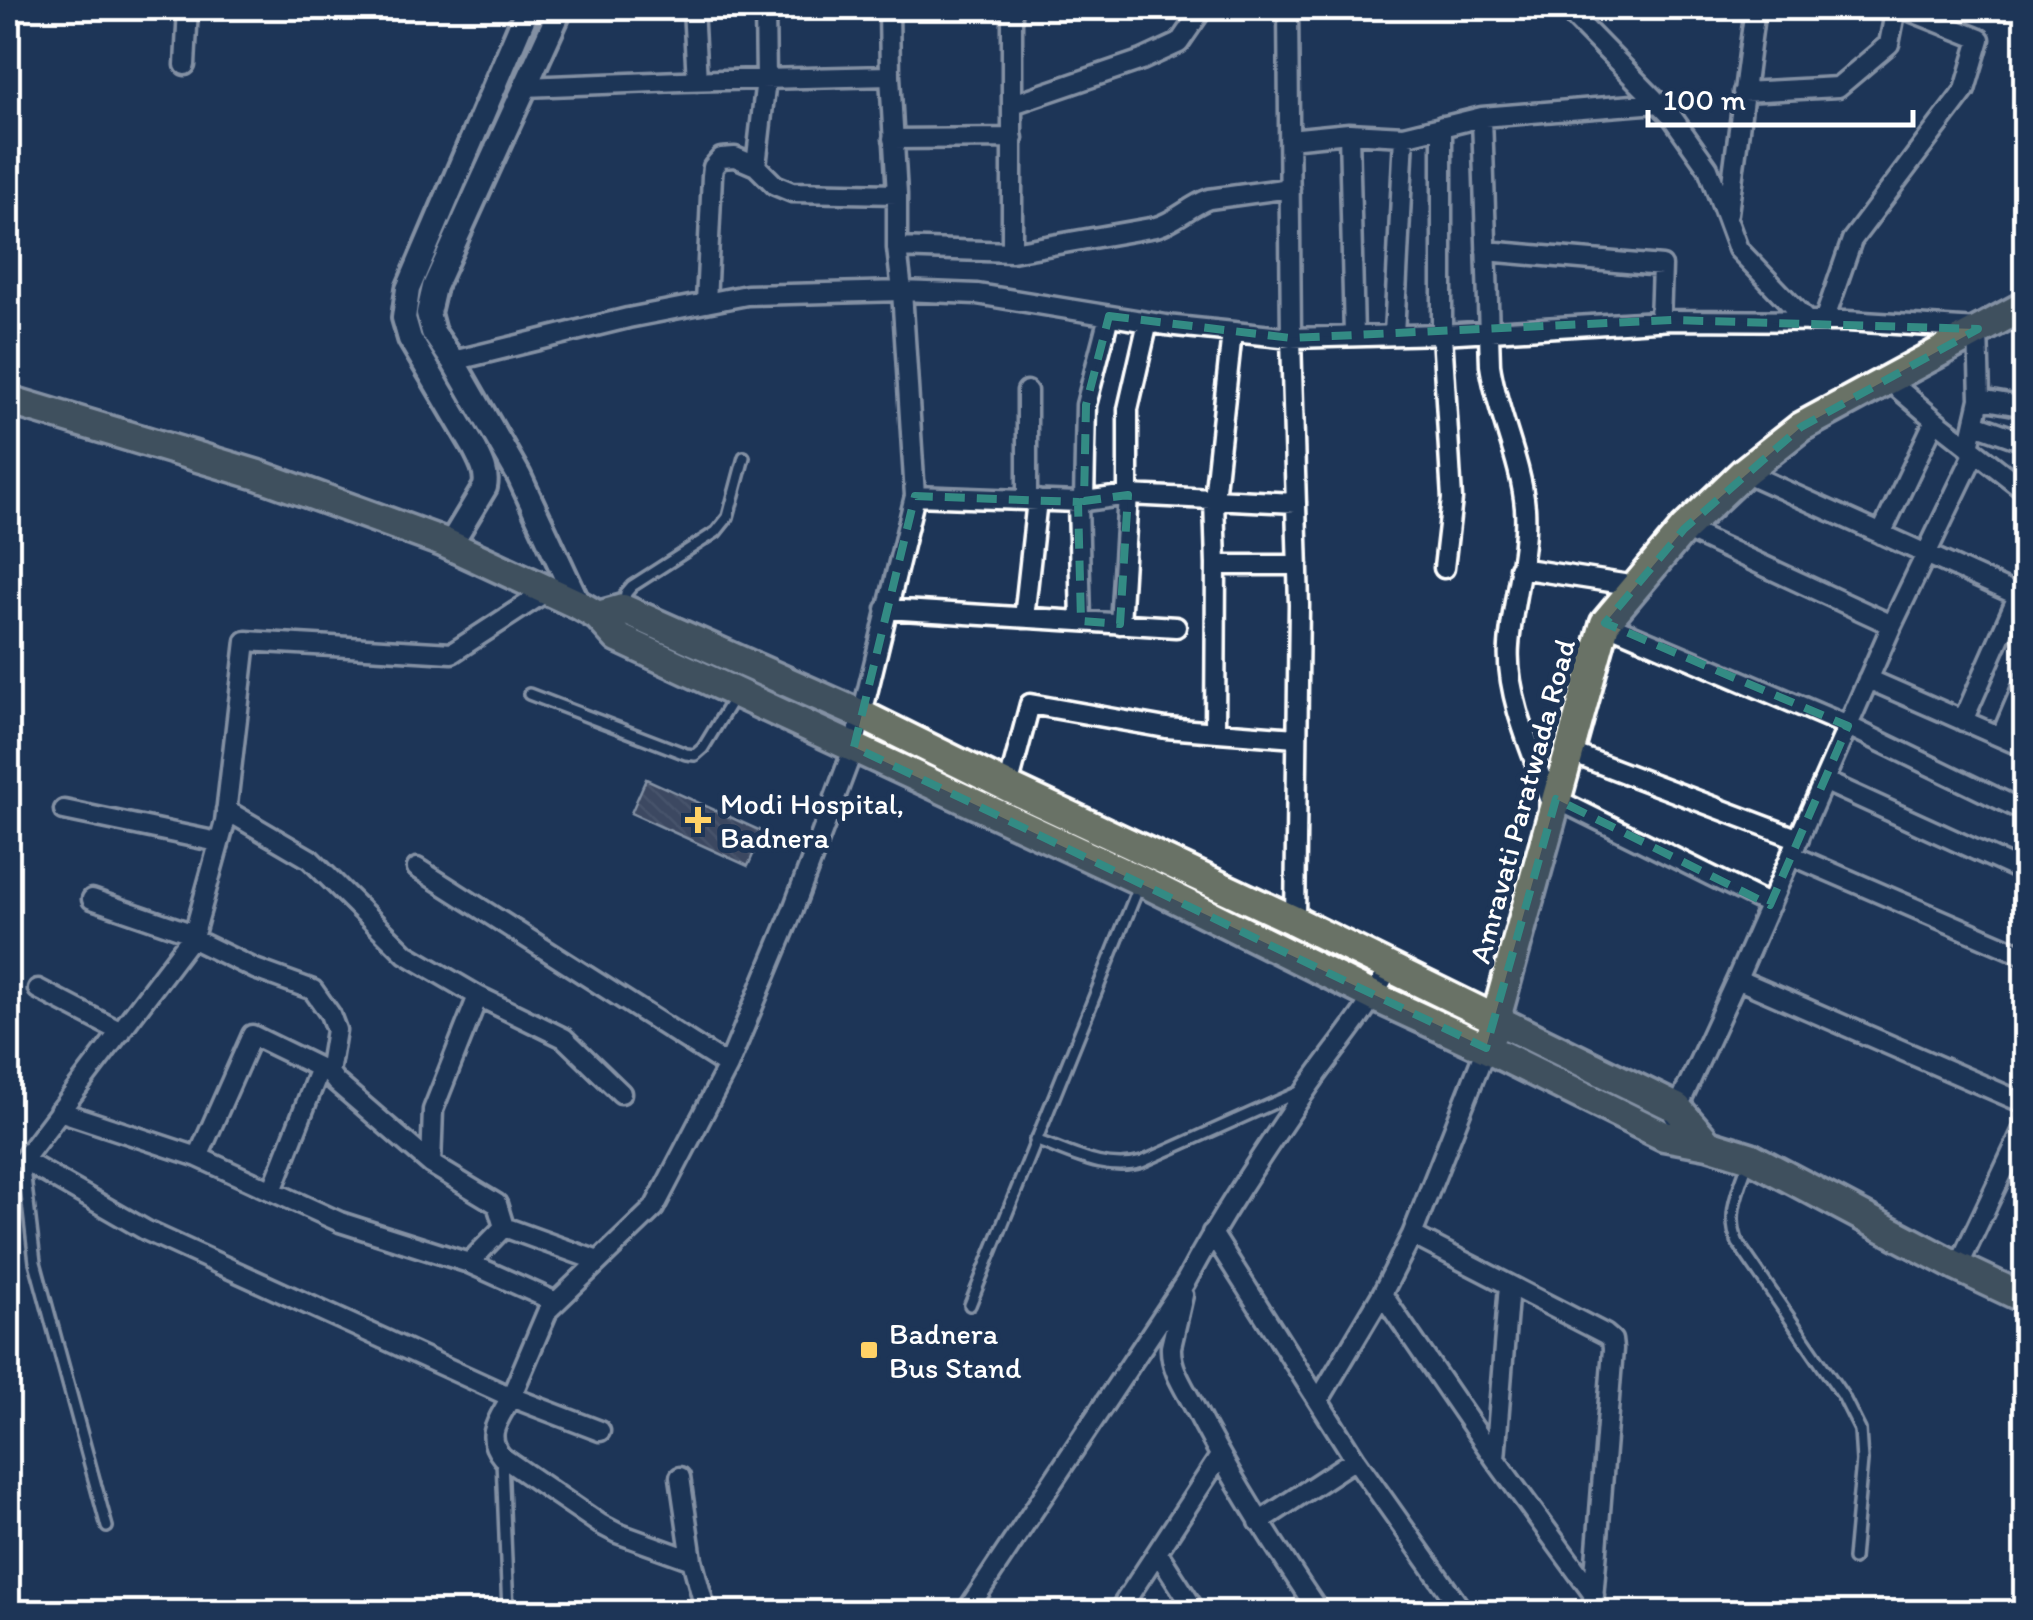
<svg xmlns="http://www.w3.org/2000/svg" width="2033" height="1620" font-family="Itim,sans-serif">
	<defs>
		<pattern id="building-back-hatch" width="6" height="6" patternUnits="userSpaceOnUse" patternTransform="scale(2.5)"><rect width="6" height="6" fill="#62606d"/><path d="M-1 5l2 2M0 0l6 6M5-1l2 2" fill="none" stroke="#7a7883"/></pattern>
	</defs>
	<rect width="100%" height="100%" fill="#1d3557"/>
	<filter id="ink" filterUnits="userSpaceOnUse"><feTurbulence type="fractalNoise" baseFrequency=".01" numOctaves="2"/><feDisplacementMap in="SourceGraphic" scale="20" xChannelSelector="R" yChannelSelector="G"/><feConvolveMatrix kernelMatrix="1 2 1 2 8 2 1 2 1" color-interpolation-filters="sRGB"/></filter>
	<g filter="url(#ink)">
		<path fill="url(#building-back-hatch)" stroke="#fff" stroke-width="2.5" d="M646 779 763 832 748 866 631 813Z"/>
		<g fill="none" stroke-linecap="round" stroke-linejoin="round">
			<g stroke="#fff" stroke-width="16">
				<path id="service" d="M624 604 626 593 632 586 716 532 728 517 744 457
					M529 694 686 754 695 755 703 748 734 697
					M1035 1140C1069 1152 1105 1173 1142 1162L1301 1091
					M23 1160 35 1262 107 1527
					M1748 1163C1738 1191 1726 1215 1738 1243L1843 1396 1860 1430 1862 1461 1853 1559
					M970 1305 1139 886
					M502 1459 508 1612"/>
			</g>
			<g stroke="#fff" stroke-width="25">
				<path id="minor" d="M693 8 697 81
					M1288 8 1291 338 1299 605 1295 921
					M1565 8 1672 117 1708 168 1738 249 1807 321
					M185 65 188 8
					M524 87 681 81 890 76
					M1743 92 1838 87 1889 44 1896 8
					M1013 104 1142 60 1179 43 1203 8
					M1482 117 1490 365C1497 414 1521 459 1525 508 1528 551 1512 602 1509 646 1505 697 1536 761 1553 809
					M1442 126V334L1452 499 1444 568
					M1349 133 1354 336
					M893 139 1013 138
					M1289 139 1349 133 1404 136 1482 117 1658 103
					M756 166 766 79 765 8
					M1728 213 1755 8
					M897 248 1012 252V8
					M1486 251 1662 266 1660 321
					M1012 252 1156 227C1177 221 1189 206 1209 199L1290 188
					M706 303 712 176 713 167 721 158 735 157 756 166 775 185 792 192 897 194
					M1824 321 1852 240 1965 90 1980 39 1902 8
					M1232 332 1214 499 1216 565H1298
					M1394 335 1404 136
					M453 361 628 318 747 295 902 291 977 294 1166 325 1291 338 1442 334 1672 320 1847 321 1978 329 1980 399 1969 447
					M1887 379 1935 420 2026 491
					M1980 399 2026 407
					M1975 424 2026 442
					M1744 472 2026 599
					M915 496 1078 502 1128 495 1296 503
					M1027 500V391
					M1084 501 1086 405 1109 316
					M1078 502 1081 621
					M1684 529 1892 625
					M1881 534 1935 420
					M1519 568 1636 586
					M547 591 452 653 246 641 225 822 194 934 23 1160 147 1231 511 1397 548 1310 654 1208 728 1066 792 912 854 747 915 496 902 291 897 248V194L890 76 889 8
					M886 609 1176 627
					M1024 618 1037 500
					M1605 623 1848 726 2026 812
					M1120 624 1128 495V409L1148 322
					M1868 679 2026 748
					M1963 721 2018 596
					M1215 732 1216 565
					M2001 737 2026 678
					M1569 752 1799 839
					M1824 781 2026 873
					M1008 787 1030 704 1166 728 1296 738
					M1556 799 1770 905
					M64 810 218 842
					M226 810 310 859 406 954 478 996 433 1110 431 1164
					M1791 855 2026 956
					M417 868 728 1066
					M92 899 194 934
					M191 938 255 969 313 990 330 1014 336 1030 329 1073 336 1082 431 1164 497 1204 504 1227 598 1261
					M1737 979 2026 1104
					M38 989 121 1032
					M478 996 564 1038 621 1093
					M59 1111 198 1157 272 1191 320 1068 329 1073
					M1674 1116 1737 979 1892 625 1975 452
					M198 1157 252 1035 320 1068
					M272 1191 340 1222 469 1263 504 1227
					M1212 1233 1355 1459 1463 1612
					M1412 1235 1605 1334 1612 1340 1613 1349 1592 1612
					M469 1263 556 1302
					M1958 1267 2026 1123
					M1382 1294 1495 1459 1594 1595
					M1183 1295 1171 1347C1170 1370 1187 1392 1197 1412 1233 1482 1275 1547 1319 1612
					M1319 1400 1382 1294 1412 1235 1486 1048
					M600 1431 511 1397C500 1418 483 1435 502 1457L600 1524 617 1533 692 1560
					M1495 1459 1509 1285
					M680 1477 692 1560 706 1612
					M1259 1522 1355 1459
					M1158 1553 1196 1612
					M966 1612 1186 1281C1221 1215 1264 1152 1306 1090 1334 1049 1367 1013 1389 968
					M1118 1612 1220 1456"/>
			</g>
			<g stroke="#fff" stroke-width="30">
				<path id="tertiary" d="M561 8 434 287 428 313 433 332 453 361 519 476 579 605
					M450 545 485 487C488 473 481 461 475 449L410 339 404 318 408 289 528 8"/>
			</g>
			<g stroke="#fff" stroke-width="35">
				<path id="primary" d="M8 400 258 475 443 542 579 605 598 616 618 638 1141 881 1375 997 1486 1048 1664 1136 1708 1144 1750 1157 1958 1267 2026 1299
					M598 616 623 609 862 715 1008 787 1295 921 1677 1108 1708 1144
					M1492 1033 1605 623 1684 529 1744 472 1801 427 2026 305"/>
			</g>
			<use href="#service" stroke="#1d3557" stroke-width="9"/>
			<use href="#minor" stroke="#1d3557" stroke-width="18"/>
			<use href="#tertiary" stroke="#1d3557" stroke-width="22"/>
			<use href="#primary" stroke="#697266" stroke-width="28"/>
		</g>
	</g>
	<path d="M0 0H2033V1620H0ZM1109 316 1291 338 1672 320 1978 329 1801 427 1684 529 1605 623 1848 726 1770 905 1556 799 1486 1048 854 747 915 496 1078 502 1081 621 1120 624 1128 495 1084 501 1086 405Z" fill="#1d3557" fill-opacity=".55" fill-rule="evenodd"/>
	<path fill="none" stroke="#338b84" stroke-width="8" stroke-dasharray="20 12" stroke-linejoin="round" d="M1109 316 1291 338 1672 320 1978 329 1801 427 1684 529 1605 623 1848 726 1770 905 1556 799 1486 1048 854 747 915 496 1078 502 1081 621 1120 624 1128 495 1084 501 1086 405Z"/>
	<g fill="#ffd166" stroke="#1d3557" stroke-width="4">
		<path d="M693 805h10v10h10v10h-10v10h-10v-10h-10v-10h10z"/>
		<rect x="859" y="1340" width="20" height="20" rx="5"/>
	</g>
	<g text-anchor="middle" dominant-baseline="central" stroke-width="10" stroke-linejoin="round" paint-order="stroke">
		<g font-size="30" fill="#fff" stroke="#1d3557">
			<text transform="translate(1522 801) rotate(-75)">Amravati Paratwada Road</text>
		</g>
		<g font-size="30" fill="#fff" stroke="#1d3557" text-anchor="start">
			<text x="720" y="803">Modi Hospital,<tspan x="720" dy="34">Badnera</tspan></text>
			<text x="889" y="1333">Badnera<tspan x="889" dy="34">Bus Stand</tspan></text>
		</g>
	</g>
	<rect width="2033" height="1620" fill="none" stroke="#1d3557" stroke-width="40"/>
	<rect x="20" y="20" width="1993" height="1580" fill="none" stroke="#fff" stroke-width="4" filter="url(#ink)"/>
	<path d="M1648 110v15h265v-15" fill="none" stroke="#ffffff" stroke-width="5"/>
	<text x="1663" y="110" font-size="30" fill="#ffffff" stroke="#1d3557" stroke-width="8" paint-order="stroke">100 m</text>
</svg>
